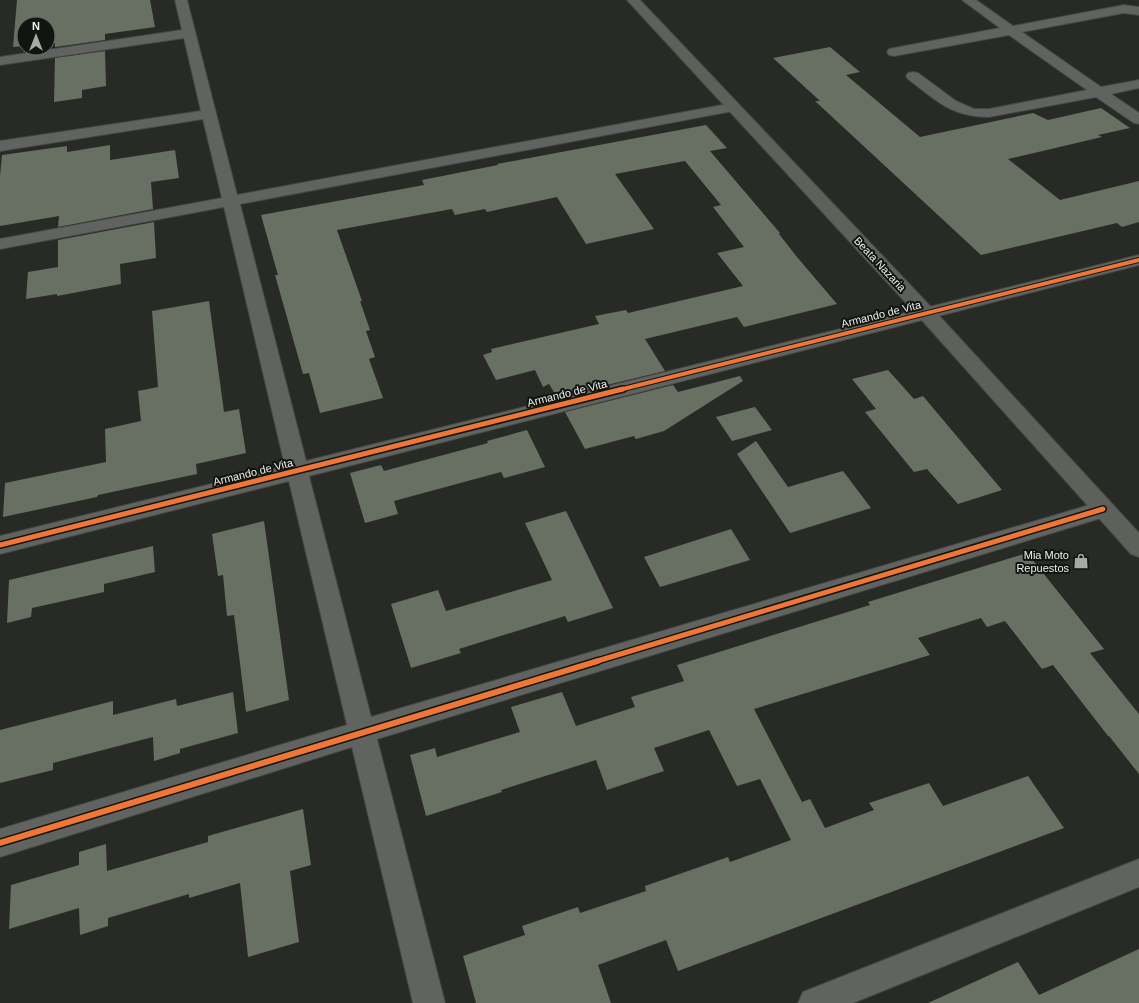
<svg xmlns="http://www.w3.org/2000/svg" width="1139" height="1003" font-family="Arial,sans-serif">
	<rect width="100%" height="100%" fill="#282a26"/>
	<path fill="#677062" d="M17 0H150L155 27 105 34V40L55 47V43L48 44V24H24V46L13 47Z
		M830 47 860 72 846 75 920 137 1033 113 1048 120 1101 108 1130 128 1098 135 1102 137 1008 159 1060 200 1139 181V222L1122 227 1117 223 981 255 815 101H820L773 58Z
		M105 51 106 86 82 90V98L54 102 55 58Z
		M706 125 727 148 710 151 780 233 779 234 797 257 837 304 744 327 737 317 645 339 665 371 557 397 549 384 543 387 535 370 496 380 483 355 492 352 491 349 599 324 595 316 626 310 628 313 743 286 717 253 744 247 713 207 721 205 685 161 615 174 654 229 586 244 557 197 487 212 485 209 455 215 452 209 337 230 362 301H360L370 330 366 331 375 357 369 359 383 398 320 413 309 373 303 374 275 275H278L261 215 424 185 422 180 498 165 497 164Z
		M110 145V160L175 150 179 178 151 182 153 209 58 227 59 216 0 226V176L2 155 67 146V152Z
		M154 222 156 258 120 264 121 284 57 296V294L26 299 28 272 58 267V240Z
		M209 301 224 412 239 409 246 453 196 464 197 474 98 495 97 497 3 517 5 483 106 462 105 429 141 421 138 391 158 387 152 311Z
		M888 370 914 399 923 396 1002 490 958 504 927 469 914 472 865 412 876 409 852 379Z
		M740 376 743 381 664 431 636 439 634 436 585 449 565 412 673 385 678 392Z
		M755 407 772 430 732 441 716 417Z
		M527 430 545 467 504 478 501 472 394 501 398 514 365 523 350 473 381 465 384 471 488 443 487 441Z
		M756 441 788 487 843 471 871 508 790 533 737 454Z
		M566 511 613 608 568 622 565 616 459 649 461 653 411 668 391 604 438 590 446 611 552 580 525 523Z
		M264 521 289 700 246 712 234 615 227 616 223 575 218 576 212 534Z
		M731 529 750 560 660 587 644 557Z
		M153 546 155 572 104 584V592L32 608 31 617 7 623 9 580Z
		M1027 553 1104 649 1090 653 1139 714V774L1109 736H1108L1053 665 1042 669 1005 621 987 627 981 618 918 638 930 655 754 709 802 802 810 799 825 828 874 810 869 803 929 783 943 806 1028 776 1064 828 678 971 666 940 598 965 611 1003H476L463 956 525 935 522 926 578 907 580 913 646 891 645 886 728 857 730 862 791 840 760 779 737 786 709 730 654 748 664 771 607 790 596 760 501 790 502 792 426 816 410 755 435 748 437 757 520 732 511 707 562 692 576 726 635 707 631 697 684 681 677 665 870 605 868 602Z
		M233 692 238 733 180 749V753L154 761 153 737 53 763V770L0 783V730L113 701V715L176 699 177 706Z
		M303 809 311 865 290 871 299 942 248 957 240 883 189 898V894L108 918V926L80 935 79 908 9 929 11 885 79 865V852L106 844 107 871 208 842V836Z
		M1139 949V1003H928L1018 962 1039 995Z"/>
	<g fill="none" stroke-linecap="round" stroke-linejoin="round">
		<g stroke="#454744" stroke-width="2">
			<path id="minor" d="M175 0H187L237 195 733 103 738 104 740 107 738 110 733 111 240 204 306 461 1139 255V265L309 476 371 717 1103 501 1111 503 1114 509 1111 515 377 739 445 1003H413L352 747 0 857V829L347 725 289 481 0 554V536L285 466 224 207 0 249V239L222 198 203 119 0 151V141L201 111 184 38 0 65V57L182 30Z
				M962 0H976L1013 26 1124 5 1139 7V15L1124 13 1022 32 1101 87 1139 80V88L1111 94 1139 113V124L1134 123 1096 97 989 117C951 117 936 100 908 79L906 76 908 73 913 72 918 73 956 101 974 109H989L1087 90 1009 35 894 56 889 55 887 52 889 49 894 48 1000 28Z
				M1139 859V887L853 1003H798L803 992Z"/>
		</g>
		<g stroke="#454744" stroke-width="2">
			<path id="major" d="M627 0H640L933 309 1139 533V557L1131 554 919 317Z"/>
		</g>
		<use href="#minor" fill="#616360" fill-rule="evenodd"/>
		<use href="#major" fill="#5d6159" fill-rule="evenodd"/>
		<g stroke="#111410" stroke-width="6">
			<path id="cycleway-far2" d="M619 390 1139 260"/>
		</g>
		<g stroke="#111410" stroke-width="8">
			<path id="cycleway-far1" d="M0 545 623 389
				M594 662 1103 509"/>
		</g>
		<g stroke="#111410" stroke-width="9">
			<path id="cycleway" d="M0 843 598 661"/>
		</g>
		<use href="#cycleway-far2" stroke="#f07635" stroke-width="4"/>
		<use href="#cycleway-far1" stroke="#f07635" stroke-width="5"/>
		<use href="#cycleway" stroke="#f07635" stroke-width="6"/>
	</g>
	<defs>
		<g id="shop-bare" transform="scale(1.2)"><path d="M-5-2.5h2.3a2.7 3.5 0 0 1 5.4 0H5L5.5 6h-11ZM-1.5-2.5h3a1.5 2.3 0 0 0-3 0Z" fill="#a7aba6" stroke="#111410" stroke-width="2.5" paint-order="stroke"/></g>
	</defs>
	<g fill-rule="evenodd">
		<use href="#shop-bare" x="1081" y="561"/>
	</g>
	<g text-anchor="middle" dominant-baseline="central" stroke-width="4" stroke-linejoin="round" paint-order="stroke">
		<g font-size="11" fill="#ecf0eb" stroke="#111410">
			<text transform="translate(880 264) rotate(47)">Beata Nazaria</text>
			<text transform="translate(881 314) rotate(-14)">Armando de Vita</text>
			<text transform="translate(567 393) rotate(-14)">Armando de Vita</text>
			<text transform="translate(253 472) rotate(-14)">Armando de Vita</text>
		</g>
		<g font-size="11" fill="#ecf0eb" stroke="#111410" text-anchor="end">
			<text x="1069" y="555">Mia Moto<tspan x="1069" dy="13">Repuestos</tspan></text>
		</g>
	</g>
	<g transform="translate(36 36)"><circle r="19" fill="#111410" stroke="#696c68"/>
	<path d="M0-3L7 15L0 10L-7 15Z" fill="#a7aba6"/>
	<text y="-6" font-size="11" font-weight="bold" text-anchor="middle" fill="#ecf0eb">N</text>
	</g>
</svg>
